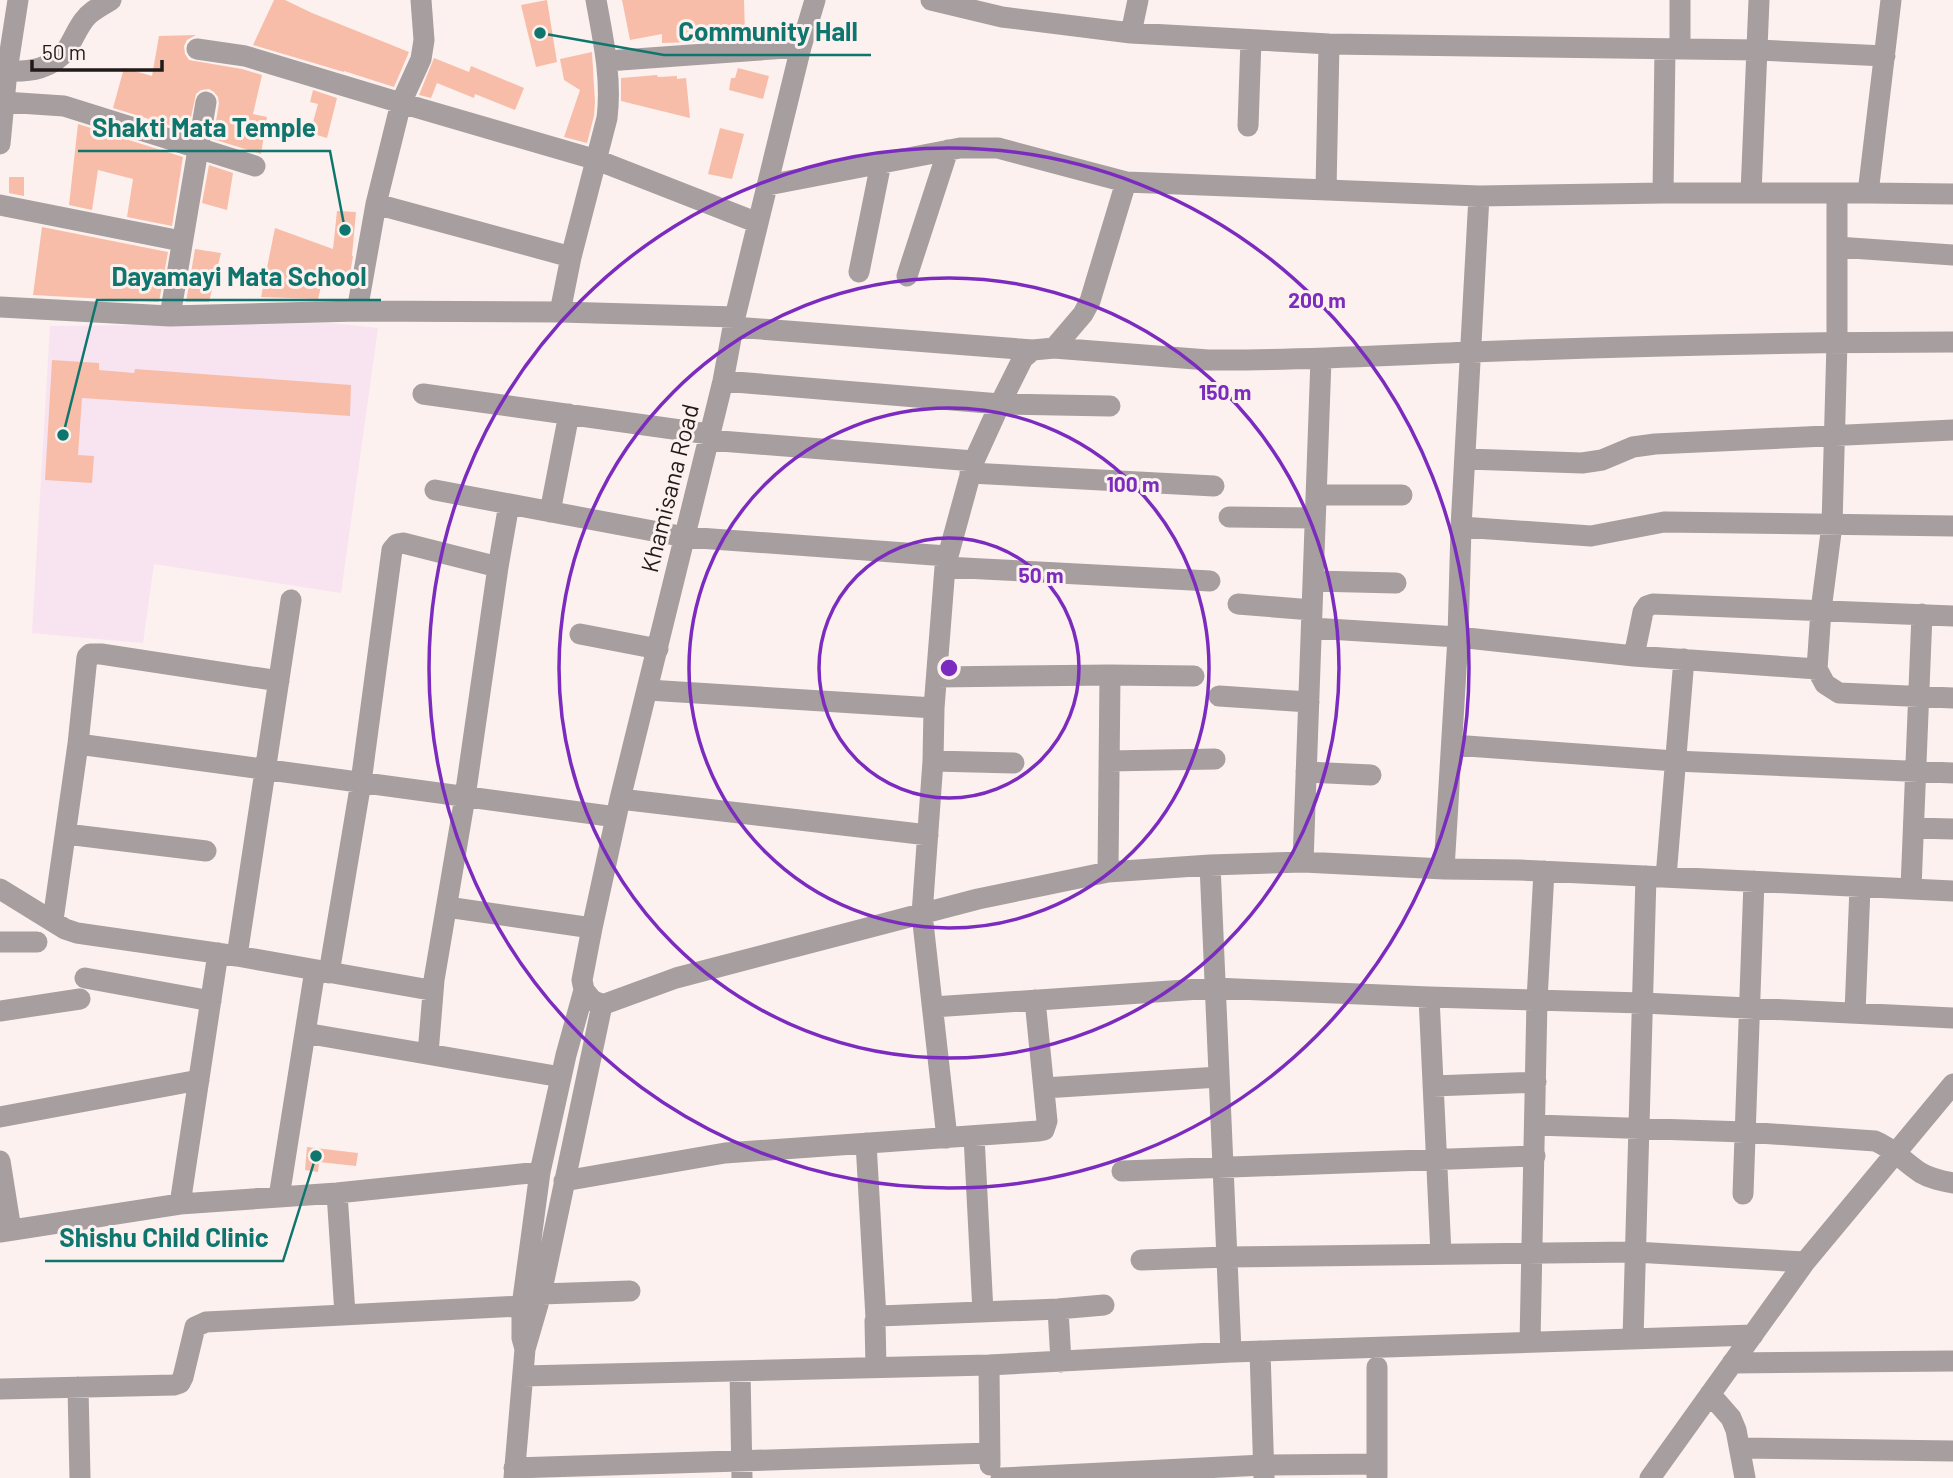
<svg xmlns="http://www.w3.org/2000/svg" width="1953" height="1478" font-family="Barlow,sans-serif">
	<rect width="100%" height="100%" fill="#fcf1ee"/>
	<path fill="#f8e3f1" d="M331 323 378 328 341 593 154 564 143 643 32 633 50 326Z"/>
	<path fill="#f8bda8" d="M274 0H285L312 13 409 52 394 87 344 71V72L253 45Z
		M547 0 557 62 536 67 521 5Z
		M622 0H744L745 34 710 35 702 36V41L693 42 662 43V34L630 40Z
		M196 35 187 40 184 46 185 54 189 60 242 69 262 75 253 114 267 117 261 154 213 139 219 103 218 97 214 92 209 89 201 90 196 94 188 131 113 108 124 68 152 76 159 36Z
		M592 52 595 102 594 116 587 143 564 137 580 90 564 80 560 59Z
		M434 58 469 72 471 66 524 88 515 110 475 94 474 98 437 83 431 98 419 95Z
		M738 68 769 76 763 99 729 90 731 78H735Z
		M657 75 658 77 677 76V79L686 78 690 118 621 101V78Z
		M313 90 337 98 327 138 310 133 318 104 310 102Z
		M78 124 183 157 172 226 127 217 133 179 98 170 92 210 69 205Z
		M720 128 744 134 732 179 708 174Z
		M209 165 233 173 227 210 202 203Z
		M9 177H24V196L9 193Z
		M337 211 356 212 352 256H353L349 280 325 270 318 299 261 297 275 228 333 249Z
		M42 227 168 252 159 302 33 295Z
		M195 249 221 253 209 302H186Z
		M52 360 99 363V370L134 373 135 369 351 385 350 416 82 398 78 455 94 456 92 483 45 480Z
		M307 1147 358 1153 356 1166 319 1162 318 1172 305 1170Z"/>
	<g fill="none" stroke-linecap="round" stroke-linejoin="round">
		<path stroke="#a69e9f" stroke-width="21" d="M931 0 1002 17 1131 33 1329 44 1757 50 1885 56
			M1680 0V49
			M1131 33 1138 0
			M197 49 245 56 401 103 597 160 758 223
			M607 61 801 47
			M7 71C30 72 53 69 67 49 73 40 77 29 84 20 90 11 102 6 111 0
			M4 102 64 106 255 166
			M1248 126 1251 40
			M0 144 7 71 18 0
			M768 185 960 148H998L1126 182 1479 196 1663 193H1868L1953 194
			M1326 190 1329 44
			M1663 193 1665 49
			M1751 193 1759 0
			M1837 193V342L1832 525 1821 610 1817 669 1825 684 1839 693 1953 698
			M1868 193 1891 0
			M376 204 571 257
			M0 205 181 241
			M1837 247 1953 255
			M859 272 881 163
			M907 276 948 150
			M0 307 170 316 357 311 560 312 735 317
			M357 311 376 204 401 103 421 59 424 40 421 0
			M560 312 571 257 607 118C612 78 603 39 596 0
			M170 316 206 102
			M734 327 1033 350
			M1054 348 1208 360C1296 361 1384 355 1472 352 1632 346 1793 342 1953 342
			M723 381 1000 404 1110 406
			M423 394 709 434
			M708 440 974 461
			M1466 459 1582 463 1602 460 1633 447 1655 444 1953 430
			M970 473 1214 486
			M435 490 685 537 947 556
			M1316 495H1402
			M550 512 569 414
			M1229 517 1315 518
			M1461 527 1591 536 1664 522 1953 526
			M945 567 1210 581
			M1313 581 1396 583
			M1238 604 1312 610
			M1312 628 1458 637 1634 656 1817 669
			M580 634 658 649
			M1634 656 1643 612 1647 606 1653 604 1953 616
			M937 677 1110 675 1194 676
			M648 690 934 708
			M1219 696 1309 702
			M78 744 616 817
			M1453 745 1675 761 1953 773
			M933 761 1014 763
			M1109 761 1215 759
			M1306 772 1371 775
			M620 799 928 835
			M1914 828 1953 829
			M66 834 206 851
			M1303 862 1321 359
			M1210 865 1231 1352
			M1444 869 1458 637 1461 527 1479 196
			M1108 872 1110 675
			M1666 877 1684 659
			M1911 888 1922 614
			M0 889 65 929 77 933 237 956 430 990 433 988 434 980 465 797 498 567 509 504
			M447 907 592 928
			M53 920 78 744 87 657 90 654H101L279 681
			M0 942H37
			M237 956 291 600
			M329 973 361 782 392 550 397 544 403 543 498 567
			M85 978 211 1001
			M584 990 592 1000 602 1005 676 978 978 899 1108 872 1210 865 1303 862 1444 869 1519 870 1953 891
			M1429 997 1441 1254
			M933 1007 1215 988 1429 997 1643 1003 1953 1018
			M0 1011 80 999
			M1855 1013 1860 887
			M305 1033 561 1077
			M428 1054 434 980
			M1433 1086 1536 1082
			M1044 1088 1219 1077
			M0 1117 199 1080
			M1536 1125 1745 1132 1875 1141C1893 1148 1905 1163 1921 1173 1931 1179 1942 1181 1953 1183
			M974 1136 983 1312
			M947 1138 922 914 933 761 934 708 945 567 974 461 1000 404 1023 358 1033 350 1054 348 1083 314 1090 301 1126 182
			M866 1143 876 1318
			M0 1161 11 1230
			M1122 1171 1535 1156
			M564 1181 725 1153 1039 1131 1044 1130 1047 1121 1035 1000
			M337 1193 345 1314
			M1743 1194 1754 881
			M279 1197 315 970
			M180 1204 218 953
			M0 1232 180 1204 337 1193 540 1172
			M1141 1260 1227 1257 1635 1252 1805 1262
			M541 1294 630 1291
			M1058 1309 1061 1362
			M1633 1339 1646 876
			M1530 1342 1537 1000 1544 871
			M525 1349 522 1338V1306L540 1172 566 1055 584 990 582 980 592 928 620 799 723 381 735 317 801 47 815 0
			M1260 1351 1264 1478
			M1732 1363 1953 1361
			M989 1365 990 1465
			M876 1367 875 1321 879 1316 1058 1309 1104 1305
			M740 1371 742 1478
			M523 1376 989 1365 1231 1352 1753 1335
			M78 1387 80 1478
			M0 1389 174 1385 180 1383 183 1377 195 1327 206 1322 522 1306
			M1710 1394 1731 1418 1736 1430 1745 1478
			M1740 1448 1953 1451
			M514 1468 990 1453
			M1377 1476V1367
			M514 1478 525 1349 541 1294 602 1005
			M1001 1478 1263 1465 1377 1464
			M1650 1478 1805 1262 1953 1084"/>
	</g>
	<g fill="none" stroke="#7b2cbf" stroke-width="3.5">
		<circle cx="949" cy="668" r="130"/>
		<circle cx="949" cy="668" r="260"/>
		<circle cx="949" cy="668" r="390"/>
		<circle cx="949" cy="668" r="520"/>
	</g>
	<g text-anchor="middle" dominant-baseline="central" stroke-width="6" stroke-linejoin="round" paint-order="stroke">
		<g font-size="24" fill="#201a18" stroke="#fcf1ee">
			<text transform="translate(669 488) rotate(-76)">Khamisana Road</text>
		</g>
	</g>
	<circle cx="949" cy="668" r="10" fill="#7b2cbf" stroke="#fcf1ee" stroke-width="3.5"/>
	<g font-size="21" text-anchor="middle" font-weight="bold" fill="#7b2cbf" stroke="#fcf1ee" stroke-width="6" stroke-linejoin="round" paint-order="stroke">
		<text x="1317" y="308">200 m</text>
		<text x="1225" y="400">150 m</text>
		<text x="1133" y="492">100 m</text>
		<text x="1041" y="583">50 m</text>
	</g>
	<path fill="none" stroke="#0f766e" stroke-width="2.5" d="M540 33L664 55H871M345 230L330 151H78M63 435L97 300H381M316 1156L283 1261H45"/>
	<g fill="#0f766e" stroke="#fcf1ee" stroke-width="2.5">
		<circle cx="540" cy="33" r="7"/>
		<circle cx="345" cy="230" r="7"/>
		<circle cx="63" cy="435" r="7"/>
		<circle cx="316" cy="1156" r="7"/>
	</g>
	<g font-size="26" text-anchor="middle" font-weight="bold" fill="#0f766e" stroke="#fcf1ee" stroke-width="6" stroke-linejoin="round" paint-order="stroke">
		<text x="768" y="41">Community Hall</text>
		<text x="204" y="137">Shakti Mata Temple</text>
		<text x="239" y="286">Dayamayi Mata School</text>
		<text x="164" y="1247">Shishu Child Clinic</text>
	</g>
	<path d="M32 60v10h130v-10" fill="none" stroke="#201a18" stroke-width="3.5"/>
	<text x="42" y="60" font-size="21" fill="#201a18" stroke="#fcf1ee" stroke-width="5" paint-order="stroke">50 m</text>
</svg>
